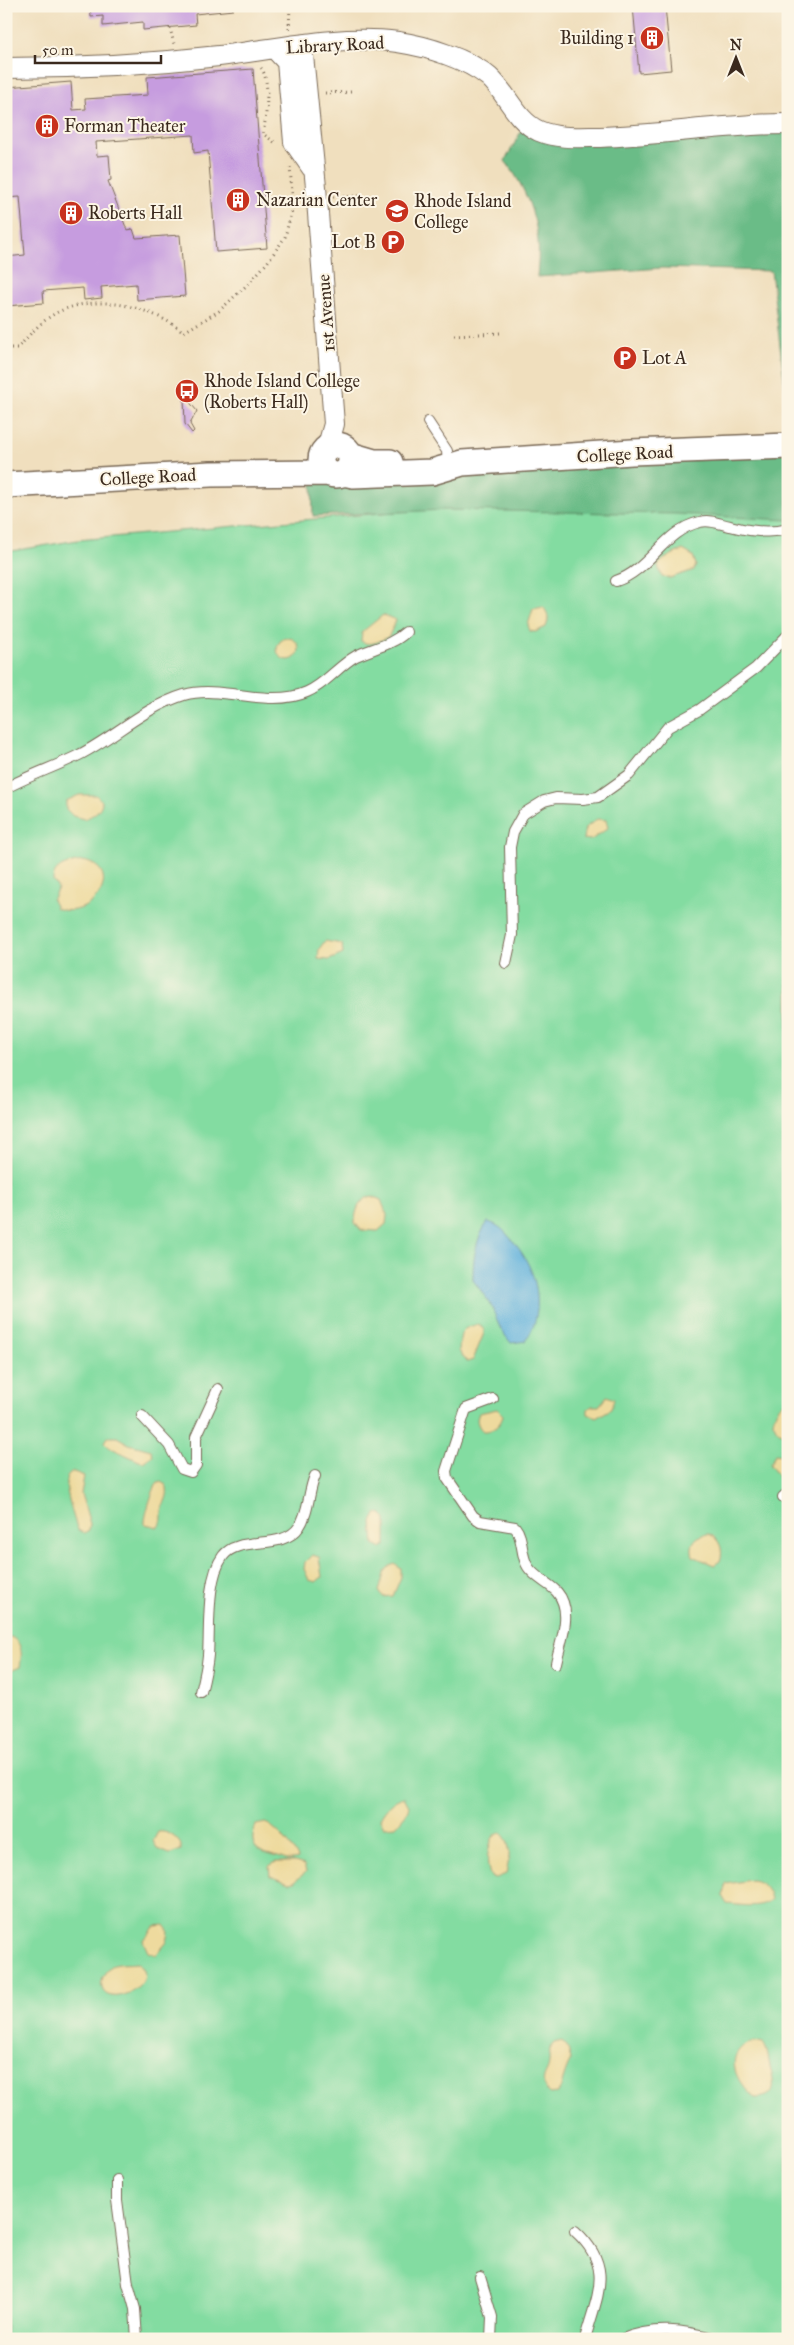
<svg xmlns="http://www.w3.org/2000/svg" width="794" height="2345" font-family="'IM FELL Great Primer',serif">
	<rect width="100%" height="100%" fill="#fcf5e5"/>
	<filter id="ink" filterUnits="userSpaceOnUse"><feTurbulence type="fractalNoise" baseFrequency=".02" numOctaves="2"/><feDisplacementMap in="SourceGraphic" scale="10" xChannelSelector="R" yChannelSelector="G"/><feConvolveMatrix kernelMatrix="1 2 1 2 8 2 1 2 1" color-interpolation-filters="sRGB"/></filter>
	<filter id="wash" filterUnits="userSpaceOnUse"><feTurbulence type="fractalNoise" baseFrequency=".0096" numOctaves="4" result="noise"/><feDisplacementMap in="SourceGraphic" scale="20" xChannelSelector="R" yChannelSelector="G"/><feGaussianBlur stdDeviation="1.12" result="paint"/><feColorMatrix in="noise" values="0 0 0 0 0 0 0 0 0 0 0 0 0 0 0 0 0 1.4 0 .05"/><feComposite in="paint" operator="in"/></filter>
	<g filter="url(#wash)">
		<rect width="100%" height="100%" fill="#f0dfbe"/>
		<path fill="#83dca1" stroke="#5f8360" d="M788 477V2339H6V552L78 540Z"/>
		<path fill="#6abc87" stroke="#527352" d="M788 124V412L771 271 662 268 537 277C538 265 539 252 538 241 536 214 522 181 505 161L524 126 559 134Z
			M788 453V520L676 514 444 510 313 516 312 481Z"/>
		<path fill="#eeda9e" stroke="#94825e" d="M683 550 693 556 696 565 694 570 670 578 662 577 658 566C661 559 675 553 683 550Z
			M543 607C549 614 549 619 546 627L535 632 530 631 528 625 533 609Z
			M383 615 396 620 389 636C381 641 369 647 361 641L362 632Z
			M277 649a11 11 0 1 1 22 0a11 11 0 1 1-22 0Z
			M79 795H96L102 801C102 810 93 816 84 819L73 816 66 809V801Z
			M597 819 606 820 608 828 591 840 583 839 585 828Z
			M83 861C127 869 92 923 56 908L52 900 58 888 53 881C53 865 71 863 83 861Z
			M325 941 342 944 343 954 329 960 318 959 319 949Z
			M372 1196 381 1200 387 1215 386 1224 378 1231 361 1230 355 1223C355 1211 359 1199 372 1196Z
			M479 1324 484 1330V1333L473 1360 467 1362 459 1351C461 1331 459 1329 479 1324Z
			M607 1396 614 1399 611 1409 596 1418 588 1414V1409L592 1406H599Z
			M788 1401V1434L784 1435 777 1430 773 1422C774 1413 779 1403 788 1401Z
			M497 1409 503 1415C502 1424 493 1432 483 1431 478 1427 475 1419 479 1413Z
			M107 1437H117L129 1444 151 1450 153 1455 143 1462 139 1461 109 1447 104 1442Z
			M775 1454 788 1456V1478L780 1479 770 1465Z
			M74 1472 84 1476 81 1494 90 1524 89 1530 85 1533 79 1531C75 1526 65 1487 66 1480 67 1476 70 1473 74 1472Z
			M158 1483 161 1482 166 1485C170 1496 164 1501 162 1510 161 1517 164 1520 158 1527L145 1524C144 1518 153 1487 158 1483Z
			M377 1513 382 1514 386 1520V1545L380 1548 374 1545 372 1522Z
			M709 1534C720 1539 724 1550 720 1561L714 1565 693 1556C689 1543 696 1535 709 1534Z
			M312 1555 319 1557 322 1577 316 1582 309 1580 304 1569 305 1562Z
			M395 1564 401 1569V1577L393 1596 383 1597 379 1591C383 1582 382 1567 395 1564Z
			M11 1637C23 1643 22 1655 20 1667L6 1673V1638Z
			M404 1797 409 1806 406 1814 396 1826 384 1827 380 1819C383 1810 394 1799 404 1797Z
			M265 1823C274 1825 296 1850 298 1859 285 1862 286 1859 275 1856 256 1852 248 1846 256 1825Z
			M158 1832C166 1830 177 1837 181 1845V1850L170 1854 157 1849 153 1841Z
			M501 1833C513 1843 509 1860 506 1874L496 1878 491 1877C485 1864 487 1846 495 1834Z
			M276 1862H295L304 1865 306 1872 294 1882 289 1883 270 1876 269 1866Z
			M751 1880C762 1881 769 1890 771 1899 763 1909 740 1905 727 1904L722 1896 726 1884Z
			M164 1925 169 1932 167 1942 156 1955 148 1952 143 1941 155 1926Z
			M137 1963C159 1978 129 1999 112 1996 95 1994 101 1970 114 1965 120 1963 130 1964 137 1963Z
			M562 2041 568 2049 571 2060C564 2072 563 2084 558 2093L550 2094 546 2091C539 2076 549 2074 549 2062 550 2057 548 2054 549 2049L554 2043Z
			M754 2041 763 2043C768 2050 768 2058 770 2066 773 2081 780 2097 756 2098 735 2084 721 2051 754 2041Z"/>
		<path fill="#62b2dd" stroke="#4e6e7e" d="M488 1222C500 1225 504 1231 512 1240 537 1268 547 1309 526 1341L511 1343 501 1330 490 1303 473 1280C473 1260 475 1239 488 1222Z"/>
		<g id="blocks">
			<path fill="#c69cdf" d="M90 6H233V10L195 14 196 25 143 30V22L103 26V16L91 17Z
				M633 6H665L671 70 639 73Z
				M253 69 267 248 216 252 208 151 194 153 193 135 96 142 97 156 109 155 111 180 108 181 127 230 133 229 136 238 180 235 185 296 137 300 136 284 101 287 102 298 84 300 83 288 43 291 44 303 6 306V257L25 255 20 197 6 198V87L71 82 73 110 86 109 85 99 148 95 147 77Z
				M188 390 191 392 187 399 197 411 190 424 194 431 192 433 185 424 184 399Z"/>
		</g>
	</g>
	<g filter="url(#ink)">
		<use href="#blocks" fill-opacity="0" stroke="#7a6956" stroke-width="1"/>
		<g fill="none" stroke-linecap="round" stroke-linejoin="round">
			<g stroke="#7a6956" stroke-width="12">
				<path id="service" d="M428 422 447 451 448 466
					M616 581C650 570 664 530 700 522 710 519 720 524 730 526 749 531 769 534 788 529
					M6 788C30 775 55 767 79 755 114 737 145 707 184 695 223 684 268 709 307 692 326 684 338 666 356 656 373 648 392 645 406 632
					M506 963 512 935 510 847 513 832 523 814 544 801 556 798 583 799 598 797 629 775 668 727 699 710 756 668 788 635
					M493 1399 466 1409 446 1471 447 1478 473 1516 480 1521 515 1527C524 1538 520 1555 528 1567 535 1578 549 1583 557 1592 574 1612 560 1642 556 1663
					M142 1416 169 1445 182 1469 191 1472 196 1465V1437L218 1389
					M783 1497 788 1493
					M201 1692C204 1680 207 1667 208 1655 210 1627 206 1579 223 1556 238 1535 283 1551 299 1527 309 1513 308 1492 315 1476
					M117 2180V2200L128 2284 135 2309 137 2339
					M575 2231C615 2267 597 2295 585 2339
					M480 2277 492 2317 491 2339
					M623 2339C654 2326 684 2330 716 2339"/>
			</g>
			<g stroke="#7a6956" stroke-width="22">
				<path id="minor" d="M302 45 316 187 334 424 327 449
					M275 49 287 62 294 142 312 168
					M6 68C77 68 149 64 219 56 277 49 340 34 398 42 426 46 468 59 489 77 507 93 516 121 539 131 558 139 580 137 600 137 663 135 725 124 788 124"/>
			</g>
			<g stroke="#7a6956" stroke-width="28">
				<path id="tertiary" d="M321 460a15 15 0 1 1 30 0a15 15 0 1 1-30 0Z
					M350 455 374 462H390
					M344 473 353 475 432 472 462 463 632 452 788 446
					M6 485 211 474 328 473"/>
			</g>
			<path stroke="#7a6956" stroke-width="3" stroke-dasharray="1 4" stroke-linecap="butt" d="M170 28 174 44
				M289 29 290 6
				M261 68C271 80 266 118 263 134L277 144
				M325 93 351 92
				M333 197 360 196
				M454 335 501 333
				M6 348H18C29 335 42 320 58 312 99 293 149 306 184 332L219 311 247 285 267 263 285 237 293 206 290 167"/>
			<use href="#service" stroke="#fff" stroke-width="10"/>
			<use href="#minor" stroke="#fff" stroke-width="20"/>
			<use href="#tertiary" stroke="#fff" stroke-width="25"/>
		</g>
	</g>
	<defs>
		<g id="building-disc" transform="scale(1.25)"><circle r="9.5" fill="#c8321e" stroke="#fcf5e5"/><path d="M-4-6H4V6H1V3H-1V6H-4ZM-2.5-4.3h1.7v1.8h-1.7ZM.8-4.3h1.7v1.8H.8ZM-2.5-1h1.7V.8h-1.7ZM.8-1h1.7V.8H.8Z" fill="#fff"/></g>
		<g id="university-disc" transform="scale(1.25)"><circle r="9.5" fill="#c8321e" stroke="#fcf5e5"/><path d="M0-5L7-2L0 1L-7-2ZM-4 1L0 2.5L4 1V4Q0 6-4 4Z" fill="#fff"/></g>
		<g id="parking-disc" transform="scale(1.25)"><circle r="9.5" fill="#c8321e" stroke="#fcf5e5"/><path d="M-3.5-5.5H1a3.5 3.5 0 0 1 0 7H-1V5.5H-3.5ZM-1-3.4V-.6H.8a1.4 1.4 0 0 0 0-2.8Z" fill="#fff"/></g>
		<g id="bus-disc" transform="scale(1.25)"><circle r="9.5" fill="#c8321e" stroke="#fcf5e5"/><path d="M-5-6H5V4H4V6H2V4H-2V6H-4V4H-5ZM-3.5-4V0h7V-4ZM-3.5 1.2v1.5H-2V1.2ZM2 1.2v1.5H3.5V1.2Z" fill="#fff"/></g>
	</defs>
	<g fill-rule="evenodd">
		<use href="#building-disc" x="652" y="38"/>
		<use href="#building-disc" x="47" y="126"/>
		<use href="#building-disc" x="238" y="200"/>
		<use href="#university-disc" x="397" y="211"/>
		<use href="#building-disc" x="71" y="213"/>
		<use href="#parking-disc" x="393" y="242"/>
		<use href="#parking-disc" x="625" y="358"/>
		<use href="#bus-disc" x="187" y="391"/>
	</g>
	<g text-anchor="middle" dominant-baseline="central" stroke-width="4" stroke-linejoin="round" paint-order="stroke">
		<g font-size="18" fill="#3b2a1e" stroke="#fcf5e5" text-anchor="start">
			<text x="634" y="38" text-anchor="end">Building 1</text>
			<text x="64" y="126">Forman Theater</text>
			<text x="256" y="200">Nazarian Center</text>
			<text x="414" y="201">Rhode Island<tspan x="414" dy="21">College</tspan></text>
			<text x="88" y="213">Roberts Hall</text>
			<text x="376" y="242" text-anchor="end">Lot B</text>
			<text x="642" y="358">Lot A</text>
			<text x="204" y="381">Rhode Island College<tspan x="204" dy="21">(Roberts Hall)</tspan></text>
		</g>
		<g font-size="18" fill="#3b2a1e" stroke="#fcf5e5">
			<text transform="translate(335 45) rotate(-3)">Library Road</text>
			<text transform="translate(326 313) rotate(-94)">1st Avenue</text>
			<text transform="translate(625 454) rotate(-3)">College Road</text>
			<text transform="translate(148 477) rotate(-3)">College Road</text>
		</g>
	</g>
	<rect width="794" height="2345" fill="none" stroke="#fcf5e5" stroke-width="25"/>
	<g transform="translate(736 58)" stroke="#fcf5e5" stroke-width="4" paint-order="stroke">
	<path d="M0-4L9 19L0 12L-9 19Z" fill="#3b2a1e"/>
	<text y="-8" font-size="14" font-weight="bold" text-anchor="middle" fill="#3b2a1e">N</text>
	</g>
	<path d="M35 55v8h126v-8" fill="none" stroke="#3b2a1e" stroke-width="2.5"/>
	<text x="42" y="55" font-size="15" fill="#3b2a1e" stroke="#fcf5e5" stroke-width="4" paint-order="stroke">50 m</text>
</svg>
